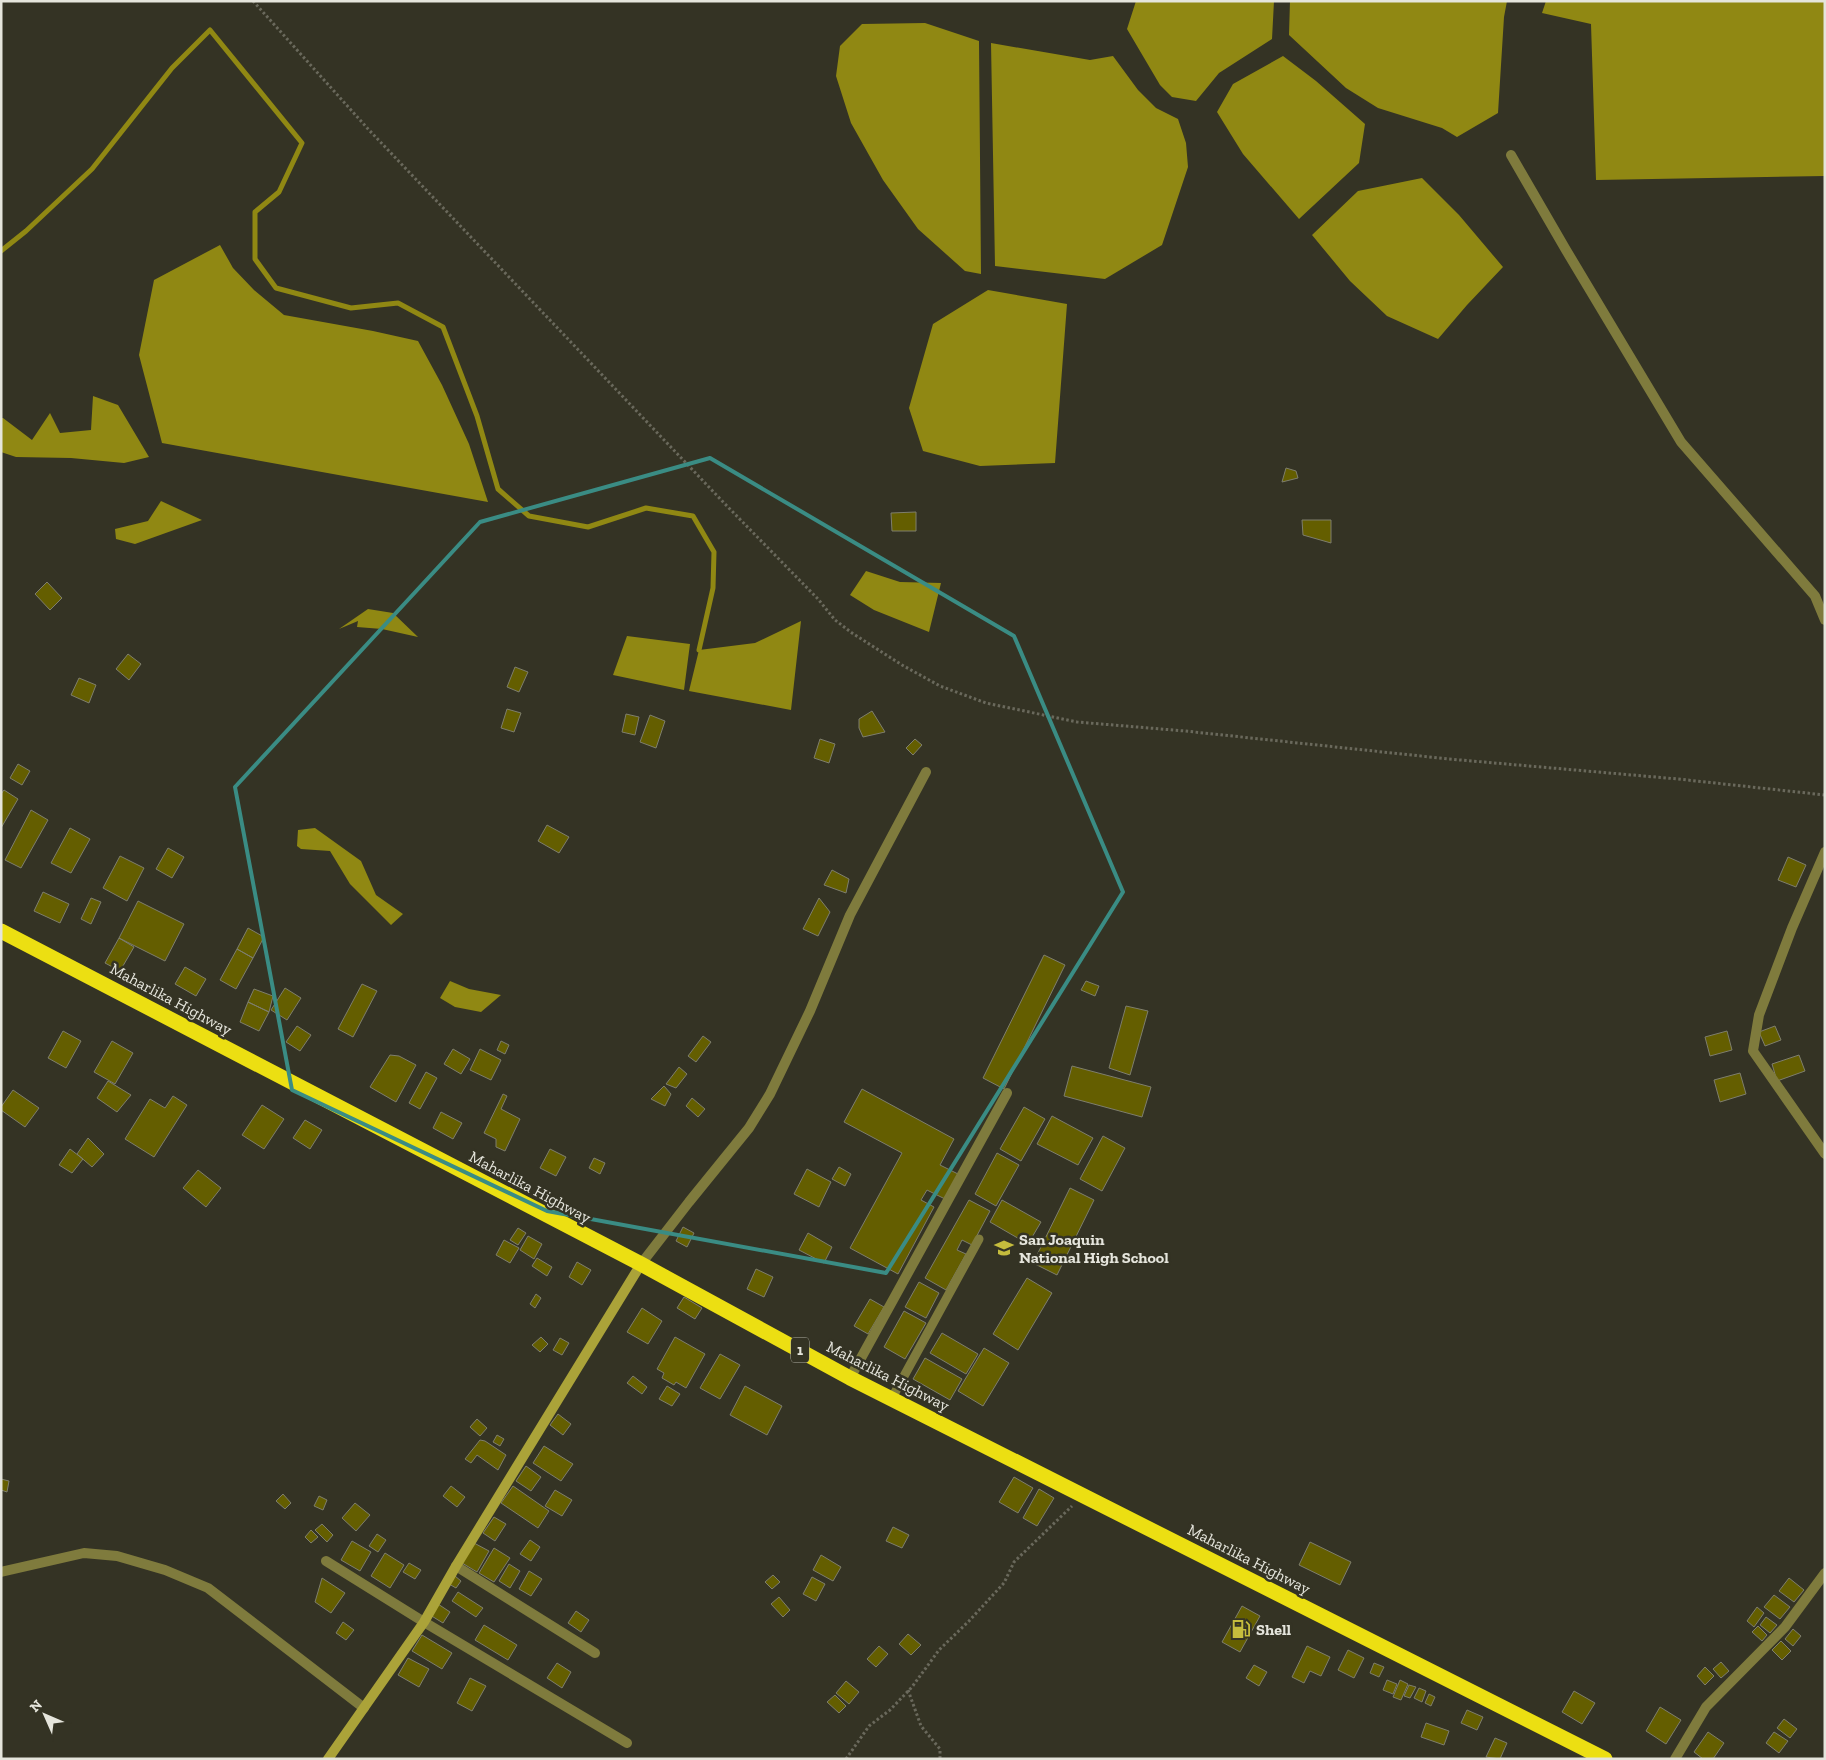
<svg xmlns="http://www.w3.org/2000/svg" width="1826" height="1760" font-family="'Zilla Slab',serif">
	<rect width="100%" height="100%" fill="#343324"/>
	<path fill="#908813" d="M1136 1H1274L1272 39 1219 73 1196 101 1172 97 1160 85 1127 29Z
		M1290 1H1507L1504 17 1498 113 1457 137 1442 128 1378 108 1346 88 1289 35Z
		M1546 1H1825V176L1596 180 1591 24 1542 13Z
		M925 23 979 41 981 274 965 271 918 229 883 180 851 123 836 76 840 46 862 24Z
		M991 43 1090 60 1113 56 1138 90 1156 108 1178 119 1186 143 1188 167 1162 245 1105 279 995 266Z
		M1283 56 1316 81 1365 124 1359 163 1299 219 1243 154 1217 112 1233 84Z
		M1422 178 1459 215 1503 267 1467 305 1438 339 1387 316 1350 281 1312 235 1358 191Z
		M220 245 233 268 254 290 284 315 373 331 418 341 442 385 469 444 488 502 162 443 139 355 154 280Z
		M988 290 1067 304 1055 463 980 466 923 451 909 408 933 324Z
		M93 396 118 405 149 457 124 463 71 458 16 457 1 452V418H3L32 440 50 413 60 433 91 430Z
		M161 501 202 520 135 544 116 539 115 529 148 521Z
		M866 571 900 582 941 583 929 632 874 610 850 595Z
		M368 609 393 613 418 637 382 629 357 627 358 621 339 629Z
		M801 621 791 710 689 691 699 650 755 643Z
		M627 636 690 644 684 690 613 675Z
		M315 828 361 861 376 895 403 914 391 925 350 884 330 851 301 849 297 846 298 830Z
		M450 981 469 989 501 995 481 1012 455 1007 440 998Z"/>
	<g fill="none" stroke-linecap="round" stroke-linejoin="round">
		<path stroke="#908813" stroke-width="5" d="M1 251 26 231 92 169 172 68 210 30 302 143 279 192 255 212V259L276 288 351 308 398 303 443 327 477 416 498 489 529 516 588 527 646 508 693 516 714 552 713 588 699 650"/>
	</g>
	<path fill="#645e00" stroke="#7e7e6d" d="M1286 468 1296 471 1298 478 1282 482Z
		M916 512V531H892L891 513Z
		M1302 520H1331V543L1303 535Z
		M47 582 62 598 50 610 35 594Z
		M128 654 141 664 129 680 116 669Z
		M515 667 528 672 519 692 507 687Z
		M79 678 96 685 89 703 71 695Z
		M507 709 521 713 514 732 501 728Z
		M872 711 885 732 863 737 859 728V719Z
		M626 714 639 717 635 735 622 732Z
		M650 715 665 721 656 748 640 742Z
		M820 739 835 744 829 763 814 758Z
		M915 739 922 745 913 755 906 748Z
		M18 764 30 771 22 785 10 778Z
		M4 790 18 799 1 828V794Z
		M31 810 48 820 21 868 5 860Z
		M547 825 569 837 559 853 538 841Z
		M70 828 90 839 71 873 51 863Z
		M168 848 184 857 172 878 156 869Z
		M120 856 144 868 127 901 103 888Z
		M1788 857 1806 865 1796 887 1778 880Z
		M832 870 849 879 846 893 824 885Z
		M43 892 69 904 60 923 34 911Z
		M91 898 101 902 91 924 81 919Z
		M819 898 830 912 818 936 803 929Z
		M138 901 184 924 165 961 119 938Z
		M248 928 264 937 253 958 237 949Z
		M119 938 134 947 120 971 105 963Z
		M237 949 253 958 236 989 220 980Z
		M1044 955 1065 965 1004 1089 983 1078Z
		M185 967 206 979 196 996 175 984Z
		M1086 981 1099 986 1095 996 1081 990Z
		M362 984 377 991 353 1037 338 1029Z
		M285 988 301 998 287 1020 271 1010Z
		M254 989 273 996 269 1012 248 1002Z
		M248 1002 269 1012 259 1031 240 1022Z
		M1126 1006 1148 1011 1130 1075 1109 1068Z
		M297 1026 311 1035 300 1051 286 1042Z
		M1775 1026 1781 1040 1765 1046 1759 1032Z
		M63 1031 81 1041 66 1068 48 1058Z
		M1727 1031 1732 1050 1710 1056 1705 1037Z
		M703 1036 711 1042 696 1062 688 1056Z
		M112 1041 133 1053 115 1084 94 1072Z
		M501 1041 509 1045 505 1054 497 1050Z
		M453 1049 470 1059 461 1074 444 1064Z
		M480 1049 501 1060 491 1080 470 1070Z
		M390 1055 399 1056 416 1065 396 1102 370 1087Z
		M1799 1055 1805 1071 1777 1081 1772 1064Z
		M1072 1066 1151 1087 1142 1117 1064 1096Z
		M679 1067 687 1074 676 1088 666 1084Z
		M426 1072 437 1078 420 1109 409 1103Z
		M1740 1073 1746 1094 1720 1102 1714 1080Z
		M108 1081 131 1095 117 1112 97 1098Z
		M664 1086 671 1094 665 1106 651 1099Z
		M862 1089 954 1139 940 1165 958 1174 945 1199 927 1190 921 1200 934 1207 898 1274 850 1248 902 1153 844 1122Z
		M13 1090 39 1108 25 1127 1 1110V1107Z
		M503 1094 507 1096 501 1109 520 1119 505 1151 496 1147V1139L484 1133Z
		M173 1096 187 1105 154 1157 125 1139 150 1099 165 1108Z
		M692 1098 705 1109 698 1117 686 1106Z
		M262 1105 284 1119 264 1149 242 1135Z
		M1024 1107 1045 1119 1021 1161 1000 1149Z
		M441 1112 462 1123 453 1139 433 1128Z
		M1052 1116 1093 1138 1078 1165 1037 1144Z
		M305 1120 322 1130 310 1149 293 1138Z
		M1103 1136 1125 1148 1102 1191 1080 1179Z
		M88 1138 104 1154 92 1167 77 1154Z
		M70 1149 83 1159 72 1173 59 1165Z
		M550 1149 566 1157 556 1176 540 1168Z
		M997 1153 1019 1165 996 1206 975 1194Z
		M594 1158 605 1163 600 1174 589 1168Z
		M839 1167 851 1174 845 1186 832 1179Z
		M807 1169 831 1182 819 1207 794 1194Z
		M198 1170 221 1188 206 1207 183 1188Z
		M1070 1188 1094 1200 1057 1275 1033 1263Z
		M969 1200 990 1211 972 1245 962 1240 957 1250 966 1254 946 1290 925 1278Z
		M1002 1200 1041 1222 1028 1244 990 1222Z
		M683 1227 694 1233 687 1247 676 1241Z
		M518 1228 526 1233 518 1245 510 1240Z
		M808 1233 832 1247 824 1263 799 1250Z
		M528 1236 542 1244 534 1259 520 1250Z
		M504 1240 519 1248 510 1263 496 1255Z
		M537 1258 552 1267 547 1276 532 1266Z
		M577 1262 591 1270 582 1285 569 1277Z
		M756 1269 773 1277 764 1297 747 1289Z
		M1027 1278 1052 1293 1018 1350 993 1334Z
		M919 1282 939 1293 926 1318 905 1307Z
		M536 1294 541 1298 535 1308 530 1304Z
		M684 1297 702 1308 695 1319 677 1308Z
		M870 1299 884 1307 868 1334 854 1326Z
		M642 1308 662 1321 648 1344 627 1332Z
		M904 1311 926 1323 905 1359 884 1347Z
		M942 1333 978 1354 966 1374 930 1353Z
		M541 1337 548 1344 540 1352 532 1345Z
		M675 1337 705 1354 686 1388 676 1382 674 1385 662 1378 664 1373 657 1369Z
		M560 1338 569 1343 562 1355 553 1350Z
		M984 1348 1009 1363 983 1406 958 1391Z
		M720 1354 740 1365 720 1399 700 1388Z
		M925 1358 962 1379 950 1400 913 1379Z
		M633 1376 647 1387 642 1394 627 1383Z
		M667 1386 680 1394 672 1406 659 1399Z
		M745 1386 782 1406 767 1435 730 1415Z
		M558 1414 571 1424 563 1435 550 1425Z
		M477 1419 487 1428 480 1436 470 1427Z
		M497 1435 504 1439 500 1446 493 1442Z
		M480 1440 485 1441 506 1455 498 1470 477 1455 471 1463 465 1459Z
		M544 1446 573 1464 561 1481 533 1463Z
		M526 1466 541 1477 531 1491 516 1481Z
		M1014 1477 1033 1488 1018 1513 999 1502Z
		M1 1479 9 1481 7 1492 1 1490Z
		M451 1486 465 1497 457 1507 443 1496Z
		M513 1486 549 1511 538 1528 501 1503Z
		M1039 1489 1054 1498 1037 1526 1023 1518Z
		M555 1490 572 1500 562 1516 545 1506Z
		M283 1494 291 1503 285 1509 276 1501Z
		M319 1496 327 1500 323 1510 314 1506Z
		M355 1503 370 1515 356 1531 342 1518Z
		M494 1517 506 1524 495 1541 483 1533Z
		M322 1524 333 1535 327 1542 315 1530Z
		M893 1527 909 1535 902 1548 886 1541Z
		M311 1530 318 1537 311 1543 305 1537Z
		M377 1534 386 1540 378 1552 369 1546Z
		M530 1540 540 1547 531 1561 520 1554Z
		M352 1541 371 1552 360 1571 341 1560Z
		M1310 1542 1351 1562 1340 1585 1299 1565Z
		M474 1543 489 1551 477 1572 462 1563Z
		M494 1548 510 1558 494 1582 479 1573Z
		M385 1553 404 1565 390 1588 371 1576Z
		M821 1555 841 1567 833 1581 813 1570Z
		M409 1563 421 1570 415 1579 403 1572Z
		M509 1564 520 1571 510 1588 499 1581Z
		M529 1571 542 1579 531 1596 519 1589Z
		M773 1575 780 1582 772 1589 765 1582Z
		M455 1576 461 1581 456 1588 449 1584Z
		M812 1577 825 1584 816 1601 803 1594Z
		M322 1578 345 1593 331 1613 315 1602Z
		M1789 1578 1804 1590 1794 1602 1779 1591Z
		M458 1592 483 1608 476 1617 452 1601Z
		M1774 1595 1790 1607 1780 1619 1764 1607Z
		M779 1597 790 1610 783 1617 771 1604Z
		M438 1604 450 1612 443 1623 430 1615Z
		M1242 1606 1260 1616 1240 1652 1222 1642Z
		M1757 1607 1764 1613 1754 1627 1747 1621Z
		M576 1611 589 1620 581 1632 568 1623Z
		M1766 1617 1777 1625 1770 1633 1760 1625Z
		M343 1622 354 1630 346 1640 336 1633Z
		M484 1625 517 1645 508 1660 475 1640Z
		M1758 1626 1767 1635 1762 1641 1752 1632Z
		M1793 1629 1801 1636 1793 1646 1785 1639Z
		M908 1634 921 1645 911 1655 899 1644Z
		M422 1635 452 1653 442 1669 412 1651Z
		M1781 1641 1791 1651 1782 1660 1772 1650Z
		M879 1646 888 1654 876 1667 867 1659Z
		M1307 1646 1330 1657 1321 1676 1310 1671 1304 1683 1292 1677Z
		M1348 1650 1364 1658 1354 1678 1338 1670Z
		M408 1658 429 1669 419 1687 398 1675Z
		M1721 1662 1729 1671 1721 1678 1713 1669Z
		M557 1663 571 1672 562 1688 547 1678Z
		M1374 1663 1384 1667 1379 1677 1370 1673Z
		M1254 1665 1267 1672 1259 1686 1246 1678Z
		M1705 1667 1714 1676 1705 1685 1697 1676Z
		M470 1678 486 1686 472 1711 457 1703Z
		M1387 1680 1397 1684 1393 1694 1383 1690Z
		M1400 1680 1408 1684 1401 1700 1393 1697Z
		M846 1681 859 1692 849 1704 836 1693Z
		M1409 1685 1416 1687 1410 1698 1404 1696Z
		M1419 1688 1426 1691 1422 1702 1414 1698Z
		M1574 1691 1595 1703 1582 1724 1562 1712Z
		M1429 1694 1435 1697 1431 1706 1425 1703Z
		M835 1695 846 1706 839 1713 827 1702Z
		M1660 1707 1681 1720 1666 1744 1646 1731Z
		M1467 1710 1483 1717 1477 1730 1461 1723Z
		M1784 1719 1797 1729 1790 1738 1777 1728Z
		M1426 1723 1449 1731 1444 1745 1421 1737Z
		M1708 1732 1724 1743 1713 1759H1703L1694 1752Z
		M1774 1732 1788 1741 1779 1753 1766 1743Z
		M1495 1738 1507 1743 1500 1759 1486 1757Z"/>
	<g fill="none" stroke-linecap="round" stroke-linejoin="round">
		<path stroke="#6a695c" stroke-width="3" stroke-dasharray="2.5 2.5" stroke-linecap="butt" d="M253 1 369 130 726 505 818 599 835 620 852 633 902 665 940 686 986 703 1077 722 1185 731 1449 759 1678 779 1825 795
			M908 1690 921 1726 940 1749V1759
			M846 1759 869 1726 890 1710 912 1687 939 1650 969 1621 1004 1583 1014 1562 1072 1506"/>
		<path stroke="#7f7b3d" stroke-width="9" d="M892 1398 979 1239"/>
		<path stroke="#7f7b3d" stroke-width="10" d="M1511 155 1566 250 1681 442 1815 596 1825 620
			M1825 852 1792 928 1759 1015 1753 1051 1825 1154
			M641 1264 689 1202 749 1128 770 1094 810 1011 850 915 926 772
			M850 1378 1007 1093
			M326 1561 424 1622 627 1743
			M456 1566 595 1653
			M1 1572 84 1553 117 1556 165 1570 208 1588 364 1708
			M1675 1759 1706 1707 1785 1627 1825 1573"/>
		<path stroke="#aba339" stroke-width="10" d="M328 1759 424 1622 456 1566 641 1264"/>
		<path stroke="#ecdf12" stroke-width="15" d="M1 931 641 1264 850 1378 1605 1759"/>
	</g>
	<path fill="none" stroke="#3a8c84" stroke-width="4" stroke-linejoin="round" d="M710 458 1014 636 1123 892 886 1273 547 1211 292 1090 235 787 480 522Z"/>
	<defs>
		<g id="school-bare" transform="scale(1.5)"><path d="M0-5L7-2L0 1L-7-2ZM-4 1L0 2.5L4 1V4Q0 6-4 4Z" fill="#c5bc3d" stroke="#343324" stroke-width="2.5" paint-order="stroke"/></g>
		<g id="fuel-bare" transform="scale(1.5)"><path d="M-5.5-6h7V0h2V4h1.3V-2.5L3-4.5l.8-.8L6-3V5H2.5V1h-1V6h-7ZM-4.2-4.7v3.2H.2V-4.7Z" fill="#c5bc3d" stroke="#343324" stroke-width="2.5" paint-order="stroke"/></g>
	</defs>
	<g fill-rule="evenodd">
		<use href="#school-bare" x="1004" y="1248"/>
		<use href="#fuel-bare" x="1241" y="1629"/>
	</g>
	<g text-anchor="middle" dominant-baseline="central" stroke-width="5" stroke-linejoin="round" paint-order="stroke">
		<rect fill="#343324" stroke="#b0b0a5" stroke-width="1" x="791" y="1337.5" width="18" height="25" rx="4"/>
		<g font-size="15" font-weight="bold" fill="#e5e5dc">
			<text x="800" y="1350">1</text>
		</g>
		<g font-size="16" fill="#e5e5dc" stroke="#343324">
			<text transform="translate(171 999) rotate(28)">Maharlika Highway</text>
			<text transform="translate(530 1187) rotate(28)">Maharlika Highway</text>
			<text transform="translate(888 1376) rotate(27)">Maharlika Highway</text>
			<text transform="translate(1249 1559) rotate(27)">Maharlika Highway</text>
		</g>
		<g font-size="16" font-weight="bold" fill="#e5e5dc" stroke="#343324" text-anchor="start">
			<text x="1019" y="1239">San Joaquin<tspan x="1019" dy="18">National High School</tspan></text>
			<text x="1256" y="1629">Shell</text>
		</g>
	</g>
	<rect width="1826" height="1760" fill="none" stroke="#e5e5dc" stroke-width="5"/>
	<g transform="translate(45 1715) rotate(315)" stroke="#343324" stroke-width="4" paint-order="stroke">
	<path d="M0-4L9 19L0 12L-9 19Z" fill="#e5e5dc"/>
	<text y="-8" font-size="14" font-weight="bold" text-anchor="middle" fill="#e5e5dc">N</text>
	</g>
</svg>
